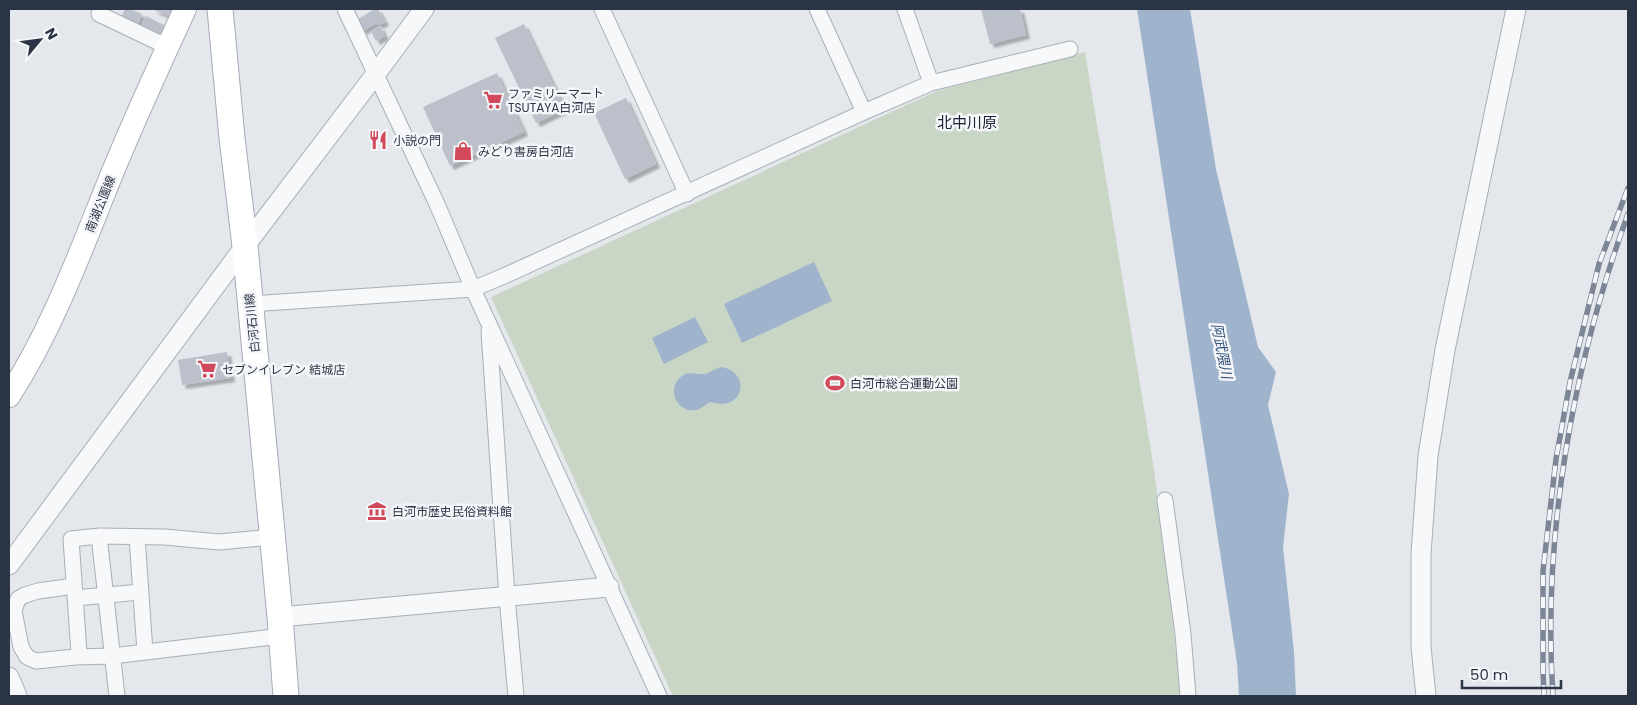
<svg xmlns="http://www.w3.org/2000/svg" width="1637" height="705" font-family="Poppins,'Noto Sans JP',sans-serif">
	<defs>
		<filter id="shadow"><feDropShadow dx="4" dy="4" stdDeviation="1" flood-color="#0004"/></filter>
	</defs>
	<rect width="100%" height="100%" fill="#e4e7ec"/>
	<path fill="#c9d6c5" d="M1085 52 1154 469 1169 589 1181 696H673L491 297 937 91Z"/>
	<path fill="#9fb4cc" d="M1137 9H1190L1216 169 1258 347 1276 372 1268 405 1289 494 1283 547 1294 652 1296 696H1239L1237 663Z
		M814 262 832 301 742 343 724 304Z
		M695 317 708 342 664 364 652 338Z
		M722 367C752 373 744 413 710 402 705 405 701 409 696 410 676 413 666 387 682 376 690 370 696 375 704 374 710 373 715 368 722 367Z"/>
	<path fill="#bbc0ca" filter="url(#shadow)" d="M125 9H130L142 14 137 26 120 19Z
		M152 9H175L171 17Z
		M375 9H378L385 22 378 25 377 23 362 31 356 20Z
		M981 9H1020L1026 35 990 44Z
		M146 16 164 25 160 34 141 26Z
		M524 24 565 109 536 123 495 38Z
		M380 26 385 36 376 41 371 31Z
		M497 73 524 132 450 166 423 107Z
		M626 98 656 164 625 179 594 113Z
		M227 352 231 378 182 385 178 360Z"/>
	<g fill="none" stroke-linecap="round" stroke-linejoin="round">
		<g stroke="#a9aeb7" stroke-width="17">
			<path id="minor" d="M345 9 437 204 473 289 659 696
				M602 9 687 194
				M817 9 864 112
				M905 9 931 83
				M99 14 168 47
				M249 304 473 289 504 276 864 112 931 83 1070 49
				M489 331 507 597 516 696
				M1165 500 1183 634 1188 696
				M99 536 117 696
				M137 537 145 652
				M74 586 38 591 25 595 18 599 14 611 21 647 27 657 36 661 75 657 112 656 281 636
				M75 598 140 592
				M82 656 79 653 71 539 99 536 165 537 219 542 272 537"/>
		</g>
		<g stroke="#a9aeb7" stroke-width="21">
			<path id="tertiary" d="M9 565 245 246 375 75 424 9
				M280 617 609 587
				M9 677 17 696
				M1426 696 1421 647V554L1428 456 1445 350 1516 9"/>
		</g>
		<g stroke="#a9aeb7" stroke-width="24">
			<path id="secondary" d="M9 396C51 331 78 258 107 186 131 126 158 68 185 9"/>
		</g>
		<g stroke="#a3abb8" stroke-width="27">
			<path id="primary" d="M220 9 232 138 245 246 280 617 286 696"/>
		</g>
		<use href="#minor" stroke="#f7f8fa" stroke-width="15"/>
		<use href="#tertiary" stroke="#f7f8fa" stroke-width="19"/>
		<use href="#secondary" stroke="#fff" stroke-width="22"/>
		<use href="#primary" stroke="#fff" stroke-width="25"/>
		<g stroke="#7d8696" stroke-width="5.5">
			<path id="rail" d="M1544 696 1543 670V571L1556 459 1570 382 1599 264 1628 188
				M1553 696C1542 535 1573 365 1628 214"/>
		</g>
		<use href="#rail" stroke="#f4f6f9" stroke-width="4" stroke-dasharray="11" stroke-linecap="butt"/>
	</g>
	<defs>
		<g id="supermarket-bare" transform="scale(1.5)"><path d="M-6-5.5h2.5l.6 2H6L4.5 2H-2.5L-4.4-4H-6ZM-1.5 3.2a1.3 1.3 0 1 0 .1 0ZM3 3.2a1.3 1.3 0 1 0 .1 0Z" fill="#d1495b" stroke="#f4f6f9" stroke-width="2.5" paint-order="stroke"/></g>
		<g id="restaurant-bare" transform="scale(1.5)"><path d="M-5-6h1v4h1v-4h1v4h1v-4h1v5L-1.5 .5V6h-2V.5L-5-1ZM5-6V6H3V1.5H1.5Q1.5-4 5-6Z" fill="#d1495b" stroke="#f4f6f9" stroke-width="2.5" paint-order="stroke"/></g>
		<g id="shop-bare" transform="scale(1.5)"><path d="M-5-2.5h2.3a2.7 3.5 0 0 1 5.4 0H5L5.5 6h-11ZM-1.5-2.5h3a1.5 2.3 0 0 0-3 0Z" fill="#d1495b" stroke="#f4f6f9" stroke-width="2.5" paint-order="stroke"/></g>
		<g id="stadium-bare" transform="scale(1.5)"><path d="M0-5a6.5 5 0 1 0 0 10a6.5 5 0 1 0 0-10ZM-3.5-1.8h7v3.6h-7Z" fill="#d1495b" stroke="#f4f6f9" stroke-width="2.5" paint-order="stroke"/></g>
		<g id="museum-bare" transform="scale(1.5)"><path d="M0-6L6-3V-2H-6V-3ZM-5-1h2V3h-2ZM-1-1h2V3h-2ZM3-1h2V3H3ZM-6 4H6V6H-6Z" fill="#d1495b" stroke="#f4f6f9" stroke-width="2.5" paint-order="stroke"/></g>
	</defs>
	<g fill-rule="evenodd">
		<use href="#supermarket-bare" x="493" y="100"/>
		<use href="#restaurant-bare" x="378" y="140"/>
		<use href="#shop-bare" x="463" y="151"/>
		<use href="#supermarket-bare" x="207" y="369"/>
		<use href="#stadium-bare" x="835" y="383"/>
		<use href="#museum-bare" x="377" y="511"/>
	</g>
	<g text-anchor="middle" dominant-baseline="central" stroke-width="5" stroke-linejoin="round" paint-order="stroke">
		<g font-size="12" fill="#2b3445" stroke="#f4f6f9" text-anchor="start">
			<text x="508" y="93">ファミリーマート<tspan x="508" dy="14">TSUTAYA白河店</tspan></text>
			<text x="393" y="140">小説の門</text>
			<text x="478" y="151">みどり書房白河店</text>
			<text x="222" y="369">セブンイレブン 結城店</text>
			<text x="850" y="383">白河市総合運動公園</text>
			<text x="392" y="511">白河市歴史民俗資料館</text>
		</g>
		<g font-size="12" fill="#2b3445" stroke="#f4f6f9">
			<text transform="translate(100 204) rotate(-68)">南湖公園線</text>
			<text transform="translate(252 323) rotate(-96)">白河石川線</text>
		</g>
		<g font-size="14" font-style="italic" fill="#34527a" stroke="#f4f6f9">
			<text transform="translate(1222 351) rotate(79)">阿武隈川</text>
		</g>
		<g font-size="15" fill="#1d2536" stroke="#f4f6f9">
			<text x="967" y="122">北中川原</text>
		</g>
	</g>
	<rect width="1637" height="705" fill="none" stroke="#2b3445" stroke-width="20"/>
	<g transform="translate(40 40) rotate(61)" stroke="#f4f6f9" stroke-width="4" paint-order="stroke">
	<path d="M0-4L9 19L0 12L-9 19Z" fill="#2b3445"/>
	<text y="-8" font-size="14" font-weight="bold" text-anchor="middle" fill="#2b3445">N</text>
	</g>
	<path d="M1462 680v8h99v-8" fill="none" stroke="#2b3445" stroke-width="2.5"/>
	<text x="1470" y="680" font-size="15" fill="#2b3445" stroke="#f4f6f9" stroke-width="4" paint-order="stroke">50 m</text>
</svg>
